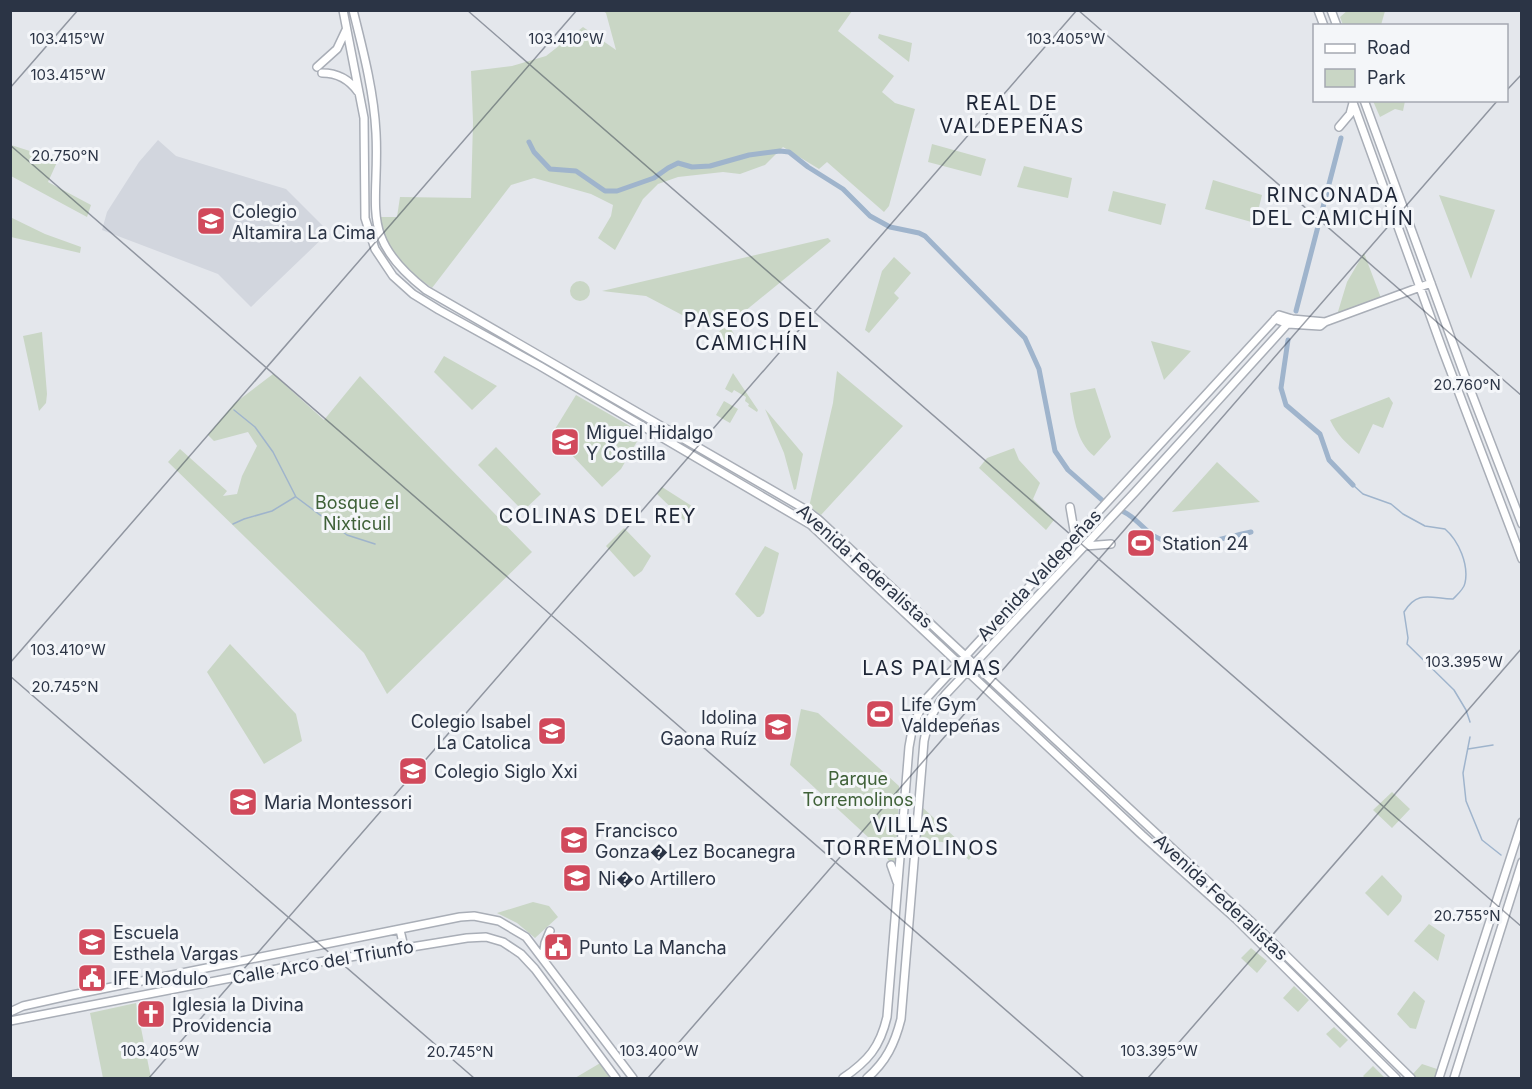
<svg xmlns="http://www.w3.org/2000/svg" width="1532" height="1089" font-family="Inter,sans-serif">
	<rect width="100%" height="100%" fill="#e4e7ec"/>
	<path fill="#d2d6de" d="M158 140 176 156 286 189 329 232 251 307 218 274 102 230 107 212 139 162Z"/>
	<path fill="#c9d6c5" d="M1348 10H1385V11L1381 25H1343L1340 17Z
		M603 11H852L838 31 894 76 882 92 895 103 915 109 889 206 884 212 827 162 819 169 783 147 765 165 740 174 723 172 678 177 658 184 643 199 615 250 598 238 611 216 613 205 591 194 534 178 511 185 432 288C400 265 390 254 379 217H397L400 197 471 198 473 122 471 71 512 66 546 56 583 27 616 50 606 13Z
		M879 34 912 43 909 62 878 38Z
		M1373 101H1405L1403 111 1395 109 1380 117Z
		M932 144 986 159 981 176 928 162Z
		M11 145 58 160 48 182 91 205 87 217 11 176Z
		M1024 166 1072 178 1068 198 1017 187Z
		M1213 180 1262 195 1255 223 1205 209Z
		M1113 191 1166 204 1161 225 1108 211Z
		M1439 195 1495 210 1471 279Z
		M10 217 45 234 81 247 80 253 11 237Z
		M828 238 831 241 739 316 703 326 646 296 602 291Z
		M1364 253 1381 298 1337 315 1347 282Z
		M894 257 911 273 894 293 899 298 869 333 865 330 882 271Z
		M570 291a10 10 0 1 1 20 0a10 10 0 1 1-20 0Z
		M718 336a8 8 0 1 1 16 0a8 8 0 1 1-16 0Z
		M42 332 47 394 46 403 39 411 23 336Z
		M1151 341 1191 351 1164 380Z
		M444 356 497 386 472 410 434 372Z
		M837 371 903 426 821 515 809 507 833 403Z
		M733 373 758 410 757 412 748 406 749 404 745 401 746 397 734 390 732 393 725 389Z
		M273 374 324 420 360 376 532 552 387 694 364 653 168 462 180 449 227 491 223 496 237 494 242 476 257 446 248 432 214 441 208 435 235 403Z
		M1095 388 1111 437 1094 456C1076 442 1073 414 1070 393Z
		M576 395 642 433 621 469 602 487 552 434Z
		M1389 397 1393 403 1383 428 1373 424 1359 454C1347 444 1337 435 1330 420Z
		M724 401 738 409 730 423 716 415Z
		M765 409 803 454 796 489 794 490 784 453Z
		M496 447 541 494 523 511 478 465Z
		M1014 448 1019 460 1040 483 1033 499 1054 520 1046 530 979 468 987 458Z
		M1217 462 1260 502 1172 512Z
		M662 487 695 508 686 522 657 494Z
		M624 528 651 556 642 571 634 577 606 546Z
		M765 546 779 553 764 613 760 617H757L735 594Z
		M230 644 296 714 302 741 264 764 207 672Z
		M801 709 818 713 899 786 897 847 894 864H891L884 853 868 837 790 765Z
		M1392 792 1410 809 1392 828 1373 810Z
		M922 807 973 854 969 860 949 843 920 839Z
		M1382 875 1402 896 1401 901 1388 916 1365 893Z
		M533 902 549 906 558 917 535 938 517 923 497 913Z
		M1429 924 1445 935 1438 961 1414 941Z
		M1251 948 1267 961 1257 973 1241 958Z
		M1294 986 1309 1000 1298 1012 1283 998Z
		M1414 991 1425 1001 1416 1029 1410 1028 1397 1014Z
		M136 1003 151 1078H103L90 1013Z
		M1334 1027 1348 1040 1340 1048 1326 1034Z
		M602 1062 614 1078H575Z
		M1422 1064 1437 1069 1435 1078H1416L1412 1075Z
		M1373 1066 1385 1078H1365L1363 1076Z"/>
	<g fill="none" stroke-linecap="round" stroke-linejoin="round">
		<path stroke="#9fb4cc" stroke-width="1.5" d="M234 410 255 427 273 452 296 497 347 535 375 544
			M1353 485 1363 494 1391 504 1403 514 1425 526 1445 529C1459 541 1469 565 1465 583 1464 589 1458 594 1453 599 1432 599 1418 589 1404 612L1408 638 1407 644 1454 690 1466 710 1470 722
			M233 524 244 519 272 511 295 497
			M1470 737 1463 773 1466 801 1482 840 1501 855
			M1468 749 1493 745"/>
		<path stroke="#9fb4cc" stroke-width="5" d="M529 142 534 152 550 169 576 171 605 191H617L654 178 668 168 678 163 692 167 710 166 749 155 780 151 789 152 808 167 843 189 870 216 890 227 919 233 925 236 1025 338 1039 369 1055 451 1068 470 1102 500
			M1296 311 1341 138
			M1288 340 1281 388 1286 405 1320 434 1329 460 1353 485
			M1124 512C1135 517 1143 529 1154 536 1182 553 1222 538 1251 532"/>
		<g stroke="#a9aeb7" stroke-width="10">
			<path id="secondary" d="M343 10 364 118 365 218 375 249 393 276 413 294 439 310 540 366 811 525 1142 835 1236 919 1396 1078
				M353 10C363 50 374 92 376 133 380 208 357 236 426 290L803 508 818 519 1258 928 1411 1078
				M1318 10 1324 26
				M1331 10 1337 26
				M317 67 337 49 346 30
				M322 73C338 73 349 79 358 92
				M1352 100 1443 351 1522 559
				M1364 100 1463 371 1522 524
				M1339 127 1350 114 1353 103
				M1275 319 1288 324 1320 326 1325 322 1431 283
				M1070 507 1075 536
				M1085 546 1111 544
				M891 865 897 882
				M400 930 404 947
				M543 957 545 943 550 931
				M10 1012 23 1006 72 995 460 917 474 916 499 921 526 937 633 1078
				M10 1021 282 968 467 938 486 937 503 942 521 954 535 969 616 1078
				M843 1078C868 1061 880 1047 887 1017L909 747 913 725 925 700 1279 315 1292 319 1325 322
				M867 1078C886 1062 895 1043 901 1019L924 741C927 724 933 709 945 695L1135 492 1292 319
				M1439 1078 1522 822
				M1454 1078 1522 862"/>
		</g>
		<use href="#secondary" stroke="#fff" stroke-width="7"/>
	</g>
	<path fill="none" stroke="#2b3445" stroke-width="1.5" stroke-opacity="0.45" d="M467 10 1522 927M1078 10 1522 396M10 88 78 10M1506 91 1522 74M10 145 1084 1078M10 663 577 10M10 676 474 1078M149 1078 1077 10M648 1078 1498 100M1148 1078 1522 648"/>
	<defs>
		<g id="school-square" transform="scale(1.5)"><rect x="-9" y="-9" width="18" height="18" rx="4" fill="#d1495b" stroke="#f4f6f9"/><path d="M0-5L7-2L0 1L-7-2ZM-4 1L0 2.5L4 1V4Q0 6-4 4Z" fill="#fff"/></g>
		<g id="stadium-square" transform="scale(1.5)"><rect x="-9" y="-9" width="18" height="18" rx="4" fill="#d1495b" stroke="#f4f6f9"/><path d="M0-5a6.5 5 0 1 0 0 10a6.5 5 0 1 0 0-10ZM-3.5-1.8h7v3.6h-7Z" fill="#fff"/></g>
		<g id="civic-square" transform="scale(1.5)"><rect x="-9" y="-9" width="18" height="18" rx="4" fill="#d1495b" stroke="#f4f6f9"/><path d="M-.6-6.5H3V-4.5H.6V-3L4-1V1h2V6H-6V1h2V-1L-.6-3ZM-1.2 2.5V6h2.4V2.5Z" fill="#fff"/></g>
		<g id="church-square" transform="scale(1.5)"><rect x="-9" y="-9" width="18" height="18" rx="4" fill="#d1495b" stroke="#f4f6f9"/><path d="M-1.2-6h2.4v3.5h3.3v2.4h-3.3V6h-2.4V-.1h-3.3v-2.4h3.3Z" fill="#fff"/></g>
	</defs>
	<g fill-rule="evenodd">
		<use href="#school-square" x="211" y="221"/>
		<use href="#school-square" x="565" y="442"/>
		<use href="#stadium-square" x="1141" y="543"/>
		<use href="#stadium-square" x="880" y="714"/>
		<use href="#school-square" x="778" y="727"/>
		<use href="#school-square" x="552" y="731"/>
		<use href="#school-square" x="413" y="771"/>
		<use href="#school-square" x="243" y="802"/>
		<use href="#school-square" x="574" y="840"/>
		<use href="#school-square" x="577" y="878"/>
		<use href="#school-square" x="92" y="942"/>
		<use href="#civic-square" x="558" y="947"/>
		<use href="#civic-square" x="92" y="978"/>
		<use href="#church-square" x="151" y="1014"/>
	</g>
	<g text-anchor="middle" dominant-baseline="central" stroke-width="6" stroke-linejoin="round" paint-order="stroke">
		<g font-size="18" fill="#2b3445" stroke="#f4f6f9" text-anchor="start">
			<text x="232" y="211">Colegio<tspan x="232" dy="21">Altamira La Cima</tspan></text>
			<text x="586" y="432">Miguel Hidalgo<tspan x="586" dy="21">Y Costilla</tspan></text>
			<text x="1162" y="543">Station 24</text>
			<text x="901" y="704">Life Gym<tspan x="901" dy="21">Valdepeñas</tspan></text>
			<text x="757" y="717" text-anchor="end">Idolina<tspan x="757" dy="21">Gaona Ruíz</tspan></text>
			<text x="531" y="721" text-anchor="end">Colegio Isabel<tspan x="531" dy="21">La Catolica</tspan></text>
			<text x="434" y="771">Colegio Siglo Xxi</text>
			<text x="264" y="802">Maria Montessori</text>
			<text x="595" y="830">Francisco<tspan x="595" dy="21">Gonza�Lez Bocanegra</tspan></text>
			<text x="598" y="878">Ni�o Artillero</text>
			<text x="113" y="932">Escuela<tspan x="113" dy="21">Esthela Vargas</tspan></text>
			<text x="579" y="947">Punto La Mancha</text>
			<text x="113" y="978">IFE Modulo</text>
			<text x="172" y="1004">Iglesia la Divina<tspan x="172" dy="21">Providencia</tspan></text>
		</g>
		<g font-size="18" fill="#3f6138" stroke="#f4f6f9">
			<text x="357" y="502">Bosque el<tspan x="357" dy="21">Nixticuil</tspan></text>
			<text x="858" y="778">Parque<tspan x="858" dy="21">Torremolinos</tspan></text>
		</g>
		<g font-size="18" fill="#2b3445" stroke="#f4f6f9">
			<text transform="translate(865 566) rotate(42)">Avenida Federalistas</text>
			<text transform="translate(1039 575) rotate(-47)">Avenida Valdepeñas</text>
			<text transform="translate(1221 897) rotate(43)">Avenida Federalistas</text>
			<text transform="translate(323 962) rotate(-10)">Calle Arco del Triunfo</text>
		</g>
		<g font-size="20" letter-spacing="1.5" fill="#1d2536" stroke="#f4f6f9">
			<text x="1012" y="103">REAL DE<tspan x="1012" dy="23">VALDEPEÑAS</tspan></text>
			<text x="1333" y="195">RINCONADA<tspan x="1333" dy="23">DEL CAMICHÍN</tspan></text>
			<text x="752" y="320">PASEOS DEL<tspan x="752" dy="23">CAMICHÍN</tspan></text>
			<text x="598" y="516">COLINAS DEL REY</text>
			<text x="932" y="668">LAS PALMAS</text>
			<text x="911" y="825">VILLAS<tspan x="911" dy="23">TORREMOLINOS</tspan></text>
		</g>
	</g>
	<g font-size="15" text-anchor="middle" fill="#2b3445" stroke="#f4f6f9" stroke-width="6" stroke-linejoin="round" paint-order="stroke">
		<text x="67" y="44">103.415°W</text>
		<text x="566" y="44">103.410°W</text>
		<text x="1066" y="44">103.405°W</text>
		<text x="68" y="80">103.415°W</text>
		<text x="65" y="161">20.750°N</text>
		<text x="1467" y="390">20.760°N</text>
		<text x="68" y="655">103.410°W</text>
		<text x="1464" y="667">103.395°W</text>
		<text x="65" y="692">20.745°N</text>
		<text x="1467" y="921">20.755°N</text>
		<text x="160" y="1056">103.405°W</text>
		<text x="659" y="1056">103.400°W</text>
		<text x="1159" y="1056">103.395°W</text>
		<text x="460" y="1057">20.745°N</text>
	</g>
	<rect width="1532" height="1089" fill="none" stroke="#2b3445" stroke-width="24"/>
	<rect x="1313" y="24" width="195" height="78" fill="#f4f6f9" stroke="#a4a8b1" stroke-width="1.5"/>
	<rect x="1325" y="44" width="30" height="9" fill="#ffffff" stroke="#a4a8b1" stroke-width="1.5"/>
	<text x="1367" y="54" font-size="18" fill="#2b3445">Road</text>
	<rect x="1325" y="69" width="30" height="18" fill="#c9d6c5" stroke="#a4a8b1" stroke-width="1.5"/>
	<text x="1367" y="84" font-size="18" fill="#2b3445">Park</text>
</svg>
